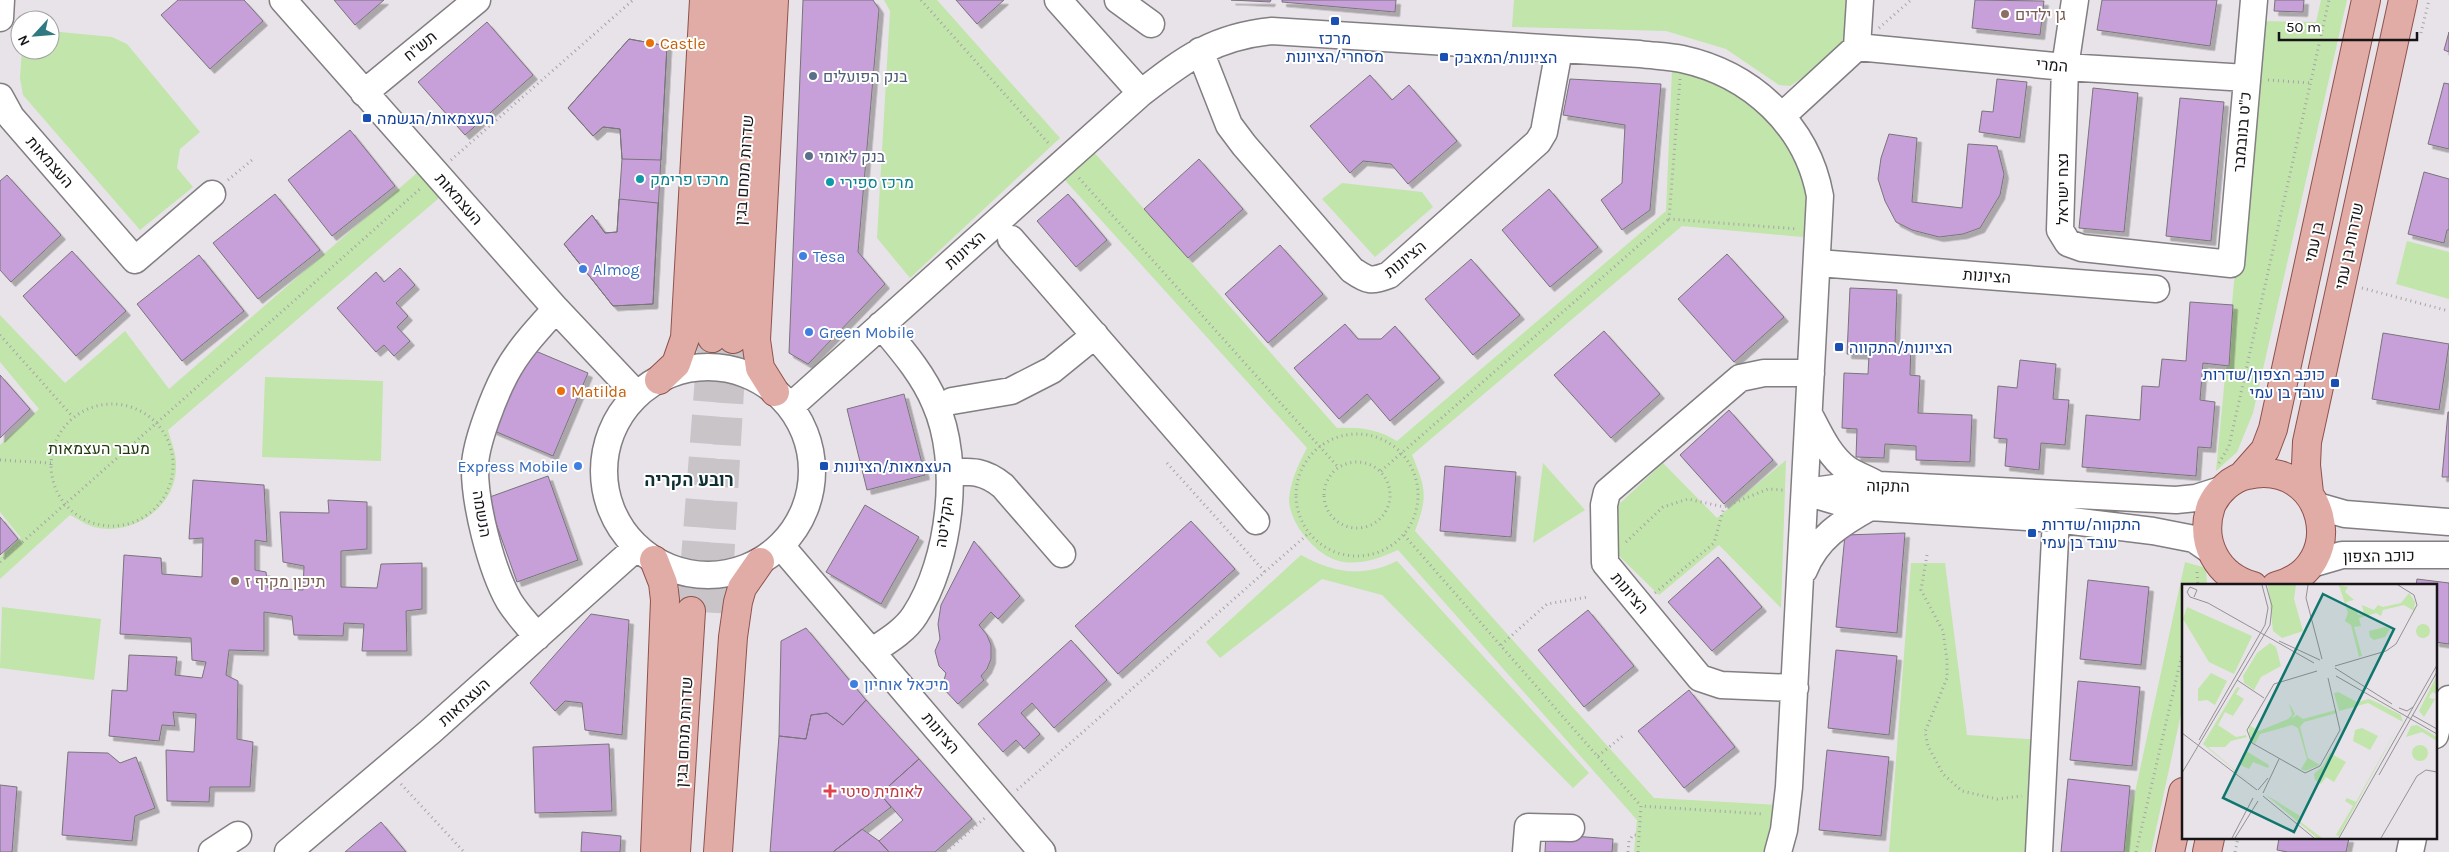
<svg xmlns="http://www.w3.org/2000/svg" width="2449" height="852" font-family="Karla,Heebo,sans-serif">
	<defs>
		<filter id="shadow"><feDropShadow dx="4.5" dy="4.5" stdDeviation="0" flood-color="#0004"/></filter>
	</defs>
	<rect width="100%" height="100%" fill="#e8e3e8"/>
	<path fill="#c1e5ab" d="M884 0H937L1060 138 910 278 877 238 890 11Z
		M1514 0H1848L1845 43 1824 63 1790 86 1779 85 1726 49 1666 31 1512 27Z
		M2321 0H2347L2253 413 2237 452 2216 471 2259 21 2316 22Z
		M50 31 112 37 127 44 200 132 180 149 177 168 193 187 140 230 23 95 20 78 22 50H50Z
		M1672 70 1708 73 1752 103 1784 137 1805 184 1808 211 1803 237 1682 226 1412 455C1426 489 1428 496 1415 531L1654 798 1779 805 1771 852H1634L1637 820 1398 550C1358 568 1331 570 1303 534 1296 525 1289 511 1289 499 1291 480 1298 465 1307 448L1063 178 1093 151 1337 428C1360 427 1377 429 1397 441L1666 211Z
		M418 172 439 198 168 430C171 441 176 453 176 464 178 506 133 537 94 527 86 525 78 519 70 515L0 579V557L21 538 0 512V445L39 409 0 362V315L65 383 125 331 169 389Z
		M1342 183 1422 192 1433 207 1375 257 1322 199Z
		M2407 241 2449 252V299L2396 284Z
		M265 377 383 381 381 461 262 457Z
		M1786 460 1781 608 1719 545 1659 595 1614 551 1616 507 1663 463 1717 518Z
		M1543 463 1585 510 1533 543Z
		M1301 555C1334 573 1362 578 1397 561L1589 773 1573 788 1382 595 1322 579 1220 658 1206 642Z
		M2185 562 2206 568 2207 586H2183V705L2151 852H2122Z
		M1911 563H1945L1967 735 2055 741 2045 852H1889Z
		M2 607 101 619 94 680 0 668Z"/>
	<path fill="#c79fd9" stroke="#78757a" filter="url(#shadow)" d="M178 0H244L263 21 210 69 161 15Z
		M334 0H384L355 25Z
		M803 0H873L879 9 858 252 885 284 808 364 789 353Z
		M956 0H1004L977 24Z
		M1231 0H1271L1270 2Z
		M1282 0H1396L1395 12 1282 2Z
		M1975 0 2044 1 2040 35 1972 28Z
		M2102 0H2217L2210 46 2097 30Z
		M2275 0H2304L2303 12 2274 11Z
		M487 22 533 75 465 135 418 82Z
		M2449 32V52L2444 50Z
		M629 39 667 46 661 160 622 159 620 129 603 127 593 136 568 108Z
		M629 39 667 46 653 304 613 306 564 244 592 215 605 233 617 232 622 159 620 129 603 127 593 136 568 108Z
		M1370 75 1392 100 1409 85 1457 141 1408 184 1391 164 1363 161 1350 173 1310 126Z
		M1570 79 1661 84 1650 210 1622 230 1601 200 1622 183 1625 125 1563 115Z
		M1997 79 2027 82 2020 138 1979 132 1982 111 1993 112Z
		M2444 83 2449 84V149L2428 144Z
		M2093 88 2138 93 2124 232 2079 228Z
		M2180 98 2224 102 2211 241 2166 236Z
		M350 130 395 186 332 236 288 180Z
		M1889 134 1917 138 1912 202 1962 208 1968 144 1997 146 2004 174 2000 195 1980 228 1963 234 1939 237 1912 230 1896 222 1885 201 1878 179 1881 158Z
		M1199 159 1243 209 1188 258 1144 209Z
		M2424 172 2449 179V230H2447L2444 243 2408 234Z
		M7 175 61 235 11 282 0 270V181Z
		M1549 189 1598 247 1550 287 1502 230Z
		M275 194 320 250 258 299 213 243Z
		M1068 194 1107 240 1076 267 1037 221Z
		M619 199 658 203 653 304 613 306 564 244 592 215 605 233 617 232Z
		M1280 245 1323 294 1268 343 1225 294Z
		M72 251 126 311 76 356 23 296Z
		M1727 254 1784 317 1734 362 1678 299Z
		M199 255 244 311 182 361 137 304Z
		M1471 259 1520 315 1473 355 1425 299Z
		M400 268 415 285 396 303 408 316 397 327 410 341 394 356 384 345 376 352 337 308 376 272 384 282Z
		M1850 288 1897 290 1895 345H1911L1910 375 1920 376 1918 413 1972 415 1970 462 1916 460V446L1885 444 1884 458 1856 457 1857 429 1842 428 1844 373 1868 374 1869 355 1847 354Z
		M2190 302 2233 305 2229 366 2203 363 2200 400 2215 402 2211 448 2198 447 2196 476 2082 467 2086 415 2140 420 2142 386 2159 387 2162 359 2186 361Z
		M1345 324 1358 339H1381L1395 326 1440 378 1390 421 1367 394 1339 419 1294 368Z
		M1604 331 1660 394 1611 438 1554 375Z
		M2383 333 2449 344 2439 410 2372 399Z
		M526 347 588 373 553 456 492 430Z
		M2020 360 2056 364 2053 399 2069 400 2065 445 2041 443 2039 470 2005 466 2007 439 1994 438 1998 386 2017 388Z
		M0 375 30 409 0 438Z
		M904 394 925 475 867 490 847 409Z
		M1729 410 1773 460 1724 504 1680 455Z
		M2448 412H2449V477H2442Z
		M1445 466 1516 472 1511 537 1440 531Z
		M548 476 578 560 517 582 487 498Z
		M193 480 264 485 267 542 255 540V570L266 572 268 588 303 590 304 566 283 562 280 512 329 513 328 500 367 502V549L341 551V587L377 588 381 564 422 563V609L406 611 407 651H362L364 624 344 623 343 636 294 635 292 616 264 612V651L229 650 226 675 238 681 237 739 253 742 250 787H210L209 802 167 801 166 750 194 752 196 714 173 712 175 726 162 725 159 741 109 736 112 690 127 691 129 655 177 657 175 675 202 678 206 662 192 660 191 638 120 634 124 555 161 558 162 574 202 577 203 538 189 539Z
		M865 505 919 537 881 604 826 572Z
		M0 517 18 539 0 555Z
		M1191 521 1235 569 1118 674 1075 626Z
		M1905 533 1897 633 1836 627 1845 535Z
		M974 541 1020 596 998 619 991 612 979 625 987 635 991 645V659L987 669 981 676 984 680 958 704 942 687 946 673 939 666 935 651 940 639 938 624 941 605Z
		M1718 557 1762 607 1712 651 1668 602Z
		M2417 579 2449 583V644L2435 642V586H2416Z
		M2088 580 2149 587 2141 665 2080 659Z
		M1588 610 1634 666 1584 707 1538 650Z
		M591 614 629 620 622 735 585 730 582 703 565 701 555 711 530 683Z
		M806 628 866 700 843 725 827 713 811 715 806 739 779 736 781 641Z
		M1071 640 1107 680 1054 728 1032 703 1021 713 1040 734 1024 749 1016 740 1003 752 978 724Z
		M1836 650 1897 656 1889 735 1828 728Z
		M2078 681 2140 687 2132 766 2070 760Z
		M1689 690 1735 747 1684 788 1638 731Z
		M866 700 919 759 880 794 891 807 833 852H770L779 736 806 739 811 715 827 713 843 725Z
		M609 744 612 811 535 813 533 747Z
		M1827 750 1889 757 1881 836 1819 830Z
		M68 752 108 753 120 763 136 757 155 808 135 816 132 841 62 835Z
		M919 759 972 819 935 852H889L879 841 903 820 880 794Z
		M2068 779 2130 786 2124 852H2061Z
		M0 785 17 787 12 852H0Z
		M381 822 406 852H345L359 840Z
		M862 829 879 841 889 852H833Z
		M582 832 621 836 620 852H581Z
		M1546 834 1613 839 1612 852H1545Z
		M2279 838H2349L2346 852H2288L2277 850Z"/>
	<g fill="none" stroke-linecap="round" stroke-linejoin="round">
		<path stroke="#c8c4c8" stroke-width="28" stroke-dasharray="28 14" stroke-linecap="butt" d="M691 611 712 338
			M717 613 733 339"/>
		<g stroke="#827e82" stroke-width="29">
			<path id="minor" d="M283 0 556 309 637 395
				M1058 0 1141 93
				M1118 0 1151 24
				M2075 0 2065 67 2060 230 2068 243 2082 248 2231 264 2254 0
				M0 18 1 0
				M1857 47 2065 67 2247 78
				M1857 47 1860 0
				M1200 51 1229 125 1244 145 1352 270C1368 281 1371 282 1389 275L1538 142 1544 132 1559 50
				M364 93 477 0
				M0 97 11 117 135 260 212 194
				M1782 116 1857 47
				M1011 239 1256 521
				M1818 263 2156 289
				M604 471a104 104 0 1 1 208 0a104 104 0 1 1-208 0Z
				M952 401 1011 391 1052 370 1095 335
				M790 407 1141 93C1186 58 1214 37 1272 31L1640 54C1654 56 1668 56 1682 59 1751 74 1807 125 1820 196L1789 787 1784 830 1778 852
				M1809 414C1819 433 1829 456 1847 469 1856 475 1868 479 1878 485
				M950 472C972 471 985 471 1003 486L1062 554
				M1806 492 1842 487 1879 485 2176 500 2196 498 2221 490
				M1816 495 1843 503 1870 507 2056 519 2153 531 2194 539 2210 550
				M2317 506 2345 514 2449 522
				M781 546 1042 852
				M2311 564 2342 555H2449
				M1804 570C1817 538 1841 523 1870 507
				M537 637C528 625 517 614 509 601 491 569 474 503 475 465 476 442 494 396 505 375 518 350 537 330 556 309
				M871 652C886 642 905 631 915 615 950 561 962 463 935 403 923 374 901 349 881 325
				M1795 688 1721 685 1700 678 1605 563 1604 505 1607 492 1740 378 1764 373H1811
				M2435 735 2440 715 2449 699
				M212 852 238 835
				M288 852 431 731 637 547
				M1526 852 1528 827 1571 828
				M2039 852 2056 519
				M2410 852 2413 838"/>
		</g>
		<g stroke="#8e524d" stroke-width="30">
			<path id="major" d="M774 0 756 340 760 368 775 392
				M712 338 729 0
				M733 339 755 0
				M659 380 676 364 685 338 704 0
				M2242 476 2265 450 2273 429 2366 0
				M2309 493 2306 465 2307 442 2403 0
				M654 560 663 583 665 600 655 852
				M2253 586C2217 576 2199 542 2211 506 2217 492 2232 478 2247 475 2326 457 2351 568 2276 586
				M676 852 691 611
				M718 852 733 637 738 602 742 588 760 562
				M2170 852 2183 792
				M2207 852 2210 838"/>
		</g>
		<path stroke="#a7a3a7" stroke-width="3" stroke-dasharray="1 4" stroke-linecap="butt" d="M921 0 1050 145
			M1879 28 1911 0
			M2421 33 2429 0
			M1680 79 1669 219 1798 229
			M2268 80 2311 83
			M451 160 633 0
			M1079 178 1338 467
			M228 180 252 160
			M2362 288 2449 311
			M0 335 73 417
			M51 465a61 61 0 1 1 122 0a61 61 0 1 1-122 0Z
			M1296 495a61 61 0 1 1 122 0a61 61 0 1 1-122 0Z
			M0 460 51 463
			M1324 495a33 33 0 1 1 66 0a33 33 0 1 1-66 0Z
			M1167 463 1265 572
			M2219 463 2229 446 2329 0
			M1381 471 1669 219
			M1404 535 1641 806
			M1626 542 1663 507 1688 499 1724 507 1768 489 1783 490
			M1927 555 1921 590 1943 631 1947 660V678L1925 732 1928 746 1943 774 1962 791 1997 799 2022 796
			M0 562 421 188
			M2197 572 2198 586
			M1655 593 1714 543 1724 507
			M1501 645 1547 604 1588 597
			M1598 756 1624 735
			M401 784 464 852
			M1017 790 1309 533
			M946 852 986 817
			M1628 852 1629 841 1633 835H1639
			M1638 852 1641 806 1764 814
			M2136 852 2183 650
			M2235 852 2238 838"/>
		<use href="#minor" stroke="#fff" stroke-width="26"/>
		<use href="#major" stroke="#e2aca6" stroke-width="28"/>
	</g>
	<g fill="#8d6e63" stroke="#fff" stroke-width="2">
		<circle cx="2005" cy="14" r="5"/>
		<circle cx="235" cy="581" r="5"/>
	</g>
	<g fill="#1a4fb4" stroke="#fff" stroke-width="2">
		<rect x="1330" y="16" width="10" height="10" rx="2.5"/>
		<rect x="1439" y="52" width="10" height="10" rx="2.5"/>
		<rect x="362" y="113" width="10" height="10" rx="2.5"/>
		<rect x="1834" y="342" width="10" height="10" rx="2.5"/>
		<rect x="2330" y="378" width="10" height="10" rx="2.5"/>
		<rect x="819" y="461" width="10" height="10" rx="2.5"/>
		<rect x="2027" y="528" width="10" height="10" rx="2.5"/>
	</g>
	<g fill="#e8710a" stroke="#fff" stroke-width="2">
		<circle cx="650" cy="43" r="5"/>
		<circle cx="561" cy="391" r="5"/>
	</g>
	<g fill="#5c6f8a" stroke="#fff" stroke-width="2">
		<circle cx="813" cy="76" r="5"/>
		<circle cx="809" cy="156" r="5"/>
	</g>
	<g fill="#0f9aa8" stroke="#fff" stroke-width="2">
		<circle cx="640" cy="179" r="5"/>
		<circle cx="830" cy="182" r="5"/>
	</g>
	<g fill="#3f7fe0" stroke="#fff" stroke-width="2">
		<circle cx="803" cy="256" r="5"/>
		<circle cx="583" cy="269" r="5"/>
		<circle cx="809" cy="332" r="5"/>
		<circle cx="578" cy="466" r="5"/>
		<circle cx="854" cy="684" r="5"/>
	</g>
	<path fill="#e0444e" stroke="#fff" stroke-width="2" d="M827.5 783.5h5v5h5v5h-5v5h-5v-5h-5v-5h5z"/>
	<g text-anchor="middle" dominant-baseline="central" stroke-width="4" stroke-linejoin="round" paint-order="stroke">
		<g font-size="16" fill="#785e54" stroke="#fff" text-anchor="start">
			<text x="2015" y="14">גן ילדים</text>
			<text x="245" y="581">תיכון מקיף ז</text>
		</g>
		<g font-size="16" fill="#164399" stroke="#fff" text-anchor="start">
			<text x="1335" y="38" text-anchor="middle">מרכז<tspan x="1335" dy="18">מסחרי/הציונות</tspan></text>
			<text x="1454" y="57">הציונות/המאבק</text>
			<text x="377" y="118">העצמאות/הגשמה</text>
			<text x="1849" y="347">הציונות/התקווה</text>
			<text x="2325" y="374" text-anchor="end">כוכב הצפון/שדרות<tspan x="2325" dy="18">עובד בן עמי</tspan></text>
			<text x="834" y="466">העצמאות/הציונות</text>
			<text x="2042" y="524">התקווה/שדרות<tspan x="2042" dy="18">עובד בן עמי</tspan></text>
		</g>
		<g font-size="16" fill="#c56008" stroke="#fff" text-anchor="start">
			<text x="660" y="43">Castle</text>
			<text x="571" y="391">Matilda</text>
		</g>
		<g font-size="16" fill="#161416" stroke="#fff">
			<text transform="translate(420 46) rotate(-39)">תש"ח</text>
			<text transform="translate(2052 65) rotate(5)">המרי</text>
			<text transform="translate(2242 132) rotate(-85)">כ"ט בנובמבר</text>
			<text transform="translate(50 162) rotate(49)">העצמאות</text>
			<text transform="translate(744 170) rotate(-86)">שדרות מנחם בגין</text>
			<text transform="translate(2062 189) rotate(-90)">נצח ישראל</text>
			<text transform="translate(459 199) rotate(49)">העצמאות</text>
			<text transform="translate(2314 242) rotate(-78)">בן עמי</text>
			<text transform="translate(2349 246) rotate(-78)">שדרות בן עמי</text>
			<text transform="translate(965 250) rotate(-42)">הציונות</text>
			<text transform="translate(1405 259) rotate(-39)">הציונות</text>
			<text transform="translate(1987 276) rotate(4)">הציונות</text>
			<text transform="translate(1888 486) rotate(1)">התקוה</text>
			<text transform="translate(482 514) rotate(80)">הנשמה</text>
			<text transform="translate(944 522) rotate(-82)">הקליטה</text>
			<text transform="translate(2379 556) rotate(-1)">כוכב הצפון</text>
			<text transform="translate(1630 593) rotate(50)">הציונות</text>
			<text transform="translate(464 702) rotate(-42)">העצמאות</text>
			<text transform="translate(684 732) rotate(-87)">שדרות מנחם בגין</text>
			<text transform="translate(941 733) rotate(50)">הציונות</text>
		</g>
		<g font-size="16" fill="#4e5e75" stroke="#fff" text-anchor="start">
			<text x="823" y="76">בנק הפועלים</text>
			<text x="819" y="156">בנק לאומי</text>
		</g>
		<g font-size="16" fill="#0d838f" stroke="#fff" text-anchor="start">
			<text x="650" y="179">מרכז פרימק</text>
			<text x="840" y="182">מרכז ספירי</text>
		</g>
		<g font-size="16" fill="#366cbe" stroke="#fff" text-anchor="start">
			<text x="813" y="256">Tesa</text>
			<text x="593" y="269">Almog</text>
			<text x="819" y="332">Green Mobile</text>
			<text x="568" y="466" text-anchor="end">Express Mobile</text>
			<text x="864" y="684">מיכאל אוחיון</text>
		</g>
		<g font-size="16" fill="#1f370c" stroke="#fff">
			<text x="99" y="448">מעבר העצמאות</text>
		</g>
		<g font-size="16" fill="#be3a42" stroke="#fff" text-anchor="start">
			<text x="841" y="791">לאומית סיטי</text>
		</g>
		<g font-size="18" font-weight="bold" fill="#0e3035" stroke="#fff">
			<text x="689" y="480">רובע הקריה</text>
		</g>
	</g>
	<g transform="translate(2182 584)">
		<rect width="255" height="255" fill="#e8e3e8"/>
		<path d="M86 1H114L112 15 121 47 100 54 91 47ZM157 1 166 3 163 8 172 16 164 18 166 24H174L176 31 182 30 180 21 192 26 196 21 201 23 219 19 227 9 233 18 232 27 222 21 201 26 199 32 194 29 177 34 179 42 172 43 180 72 177 73 169 41 163 37 166 29ZM5 23 70 52 52 90 27 78 1 35ZM234 47a7 7 0 1 1 14 0a7 7 0 1 1-14 0ZM203 43 208 45 203 53 192 56 188 53 187 47ZM88 59 94 63 99 82 79 93 72 106 62 99 61 92 75 69ZM29 89 45 97 33 121 25 116 16 117V105ZM255 91V111L251 108 248 111 247 114 253 115 242 133 237 127ZM55 103 58 104 54 110 62 115 51 132 43 128 36 141 54 153 64 151 65 153 49 157 43 163H26L75 205 21 160ZM156 108 175 118 187 115 198 120 219 131 221 138 186 119 157 127 152 109ZM107 119 113 130 109 135 115 131 121 135 154 126 155 129 122 138 118 143 126 174 138 181 123 187 119 185 125 175 116 144 110 141 78 150 73 160 67 155V141L77 147 106 135 110 131ZM218 139 157 252 154 251 171 222 163 217 165 214 174 218ZM235 141 255 153V157L240 148 224 153 229 142ZM180 144 196 152 188 166 171 157 173 146ZM230 169a8 8 0 1 1 16 0a8 8 0 1 1-16 0ZM64 167 87 181 86 184 71 178 67 185 57 180ZM148 169 164 178 152 198 144 193 139 200 133 196 132 190 141 182ZM83 210 118 232 116 236 140 254H135Z" fill="#c1e5ab"/>
		<path fill="none" stroke="#949094" stroke-width="1" d="M126 1 124 14 140 75M12 13 15 6 8 3 5 8 8 13 26 19 132 79M97 57 138 76M153 82 204 67 214 60 235 21 232 11 216 1M153 84 210 120M135 87 92 100 65 146 70 159 123 189 138 182 158 146 146 94M154 92 255 150M55 96 82 114M217 124 225 127 231 123M230 131 255 145M0 149 75 206M17 156 83 41 86 24 80 1M0 189 88 41 90 22 84 1M197 191 255 88M76 206 86 194M81 209 97 175M81 212 132 254M50 254 71 214M53 254 76 217M157 254 255 81M199 254 235 192 244 186 255 188"/>
		<path fill="#0f766e" fill-opacity="0.15" stroke="#0f766e" stroke-width="2.5" d="M141 10 212 45 112 248 41 214Z"/>
		<rect width="255" height="255" fill="none" stroke="#161416" stroke-width="2.5"/>
	</g>
	<g transform="translate(35 35) rotate(244)"><circle r="24" fill="#ffffff" stroke="#a2a1a2"/>
	<path d="M0-4L9 19L0 12L-9 19Z" fill="#317982"/>
	<text y="-8" font-size="14" font-weight="bold" text-anchor="middle" fill="#161416">N</text>
	</g>
	<path d="M2279 32v8h138v-8" fill="none" stroke="#161416" stroke-width="2.5"/>
	<text x="2286" y="32" font-size="15" fill="#161416" stroke="#ffffff" stroke-width="4" paint-order="stroke">50 m</text>
</svg>
